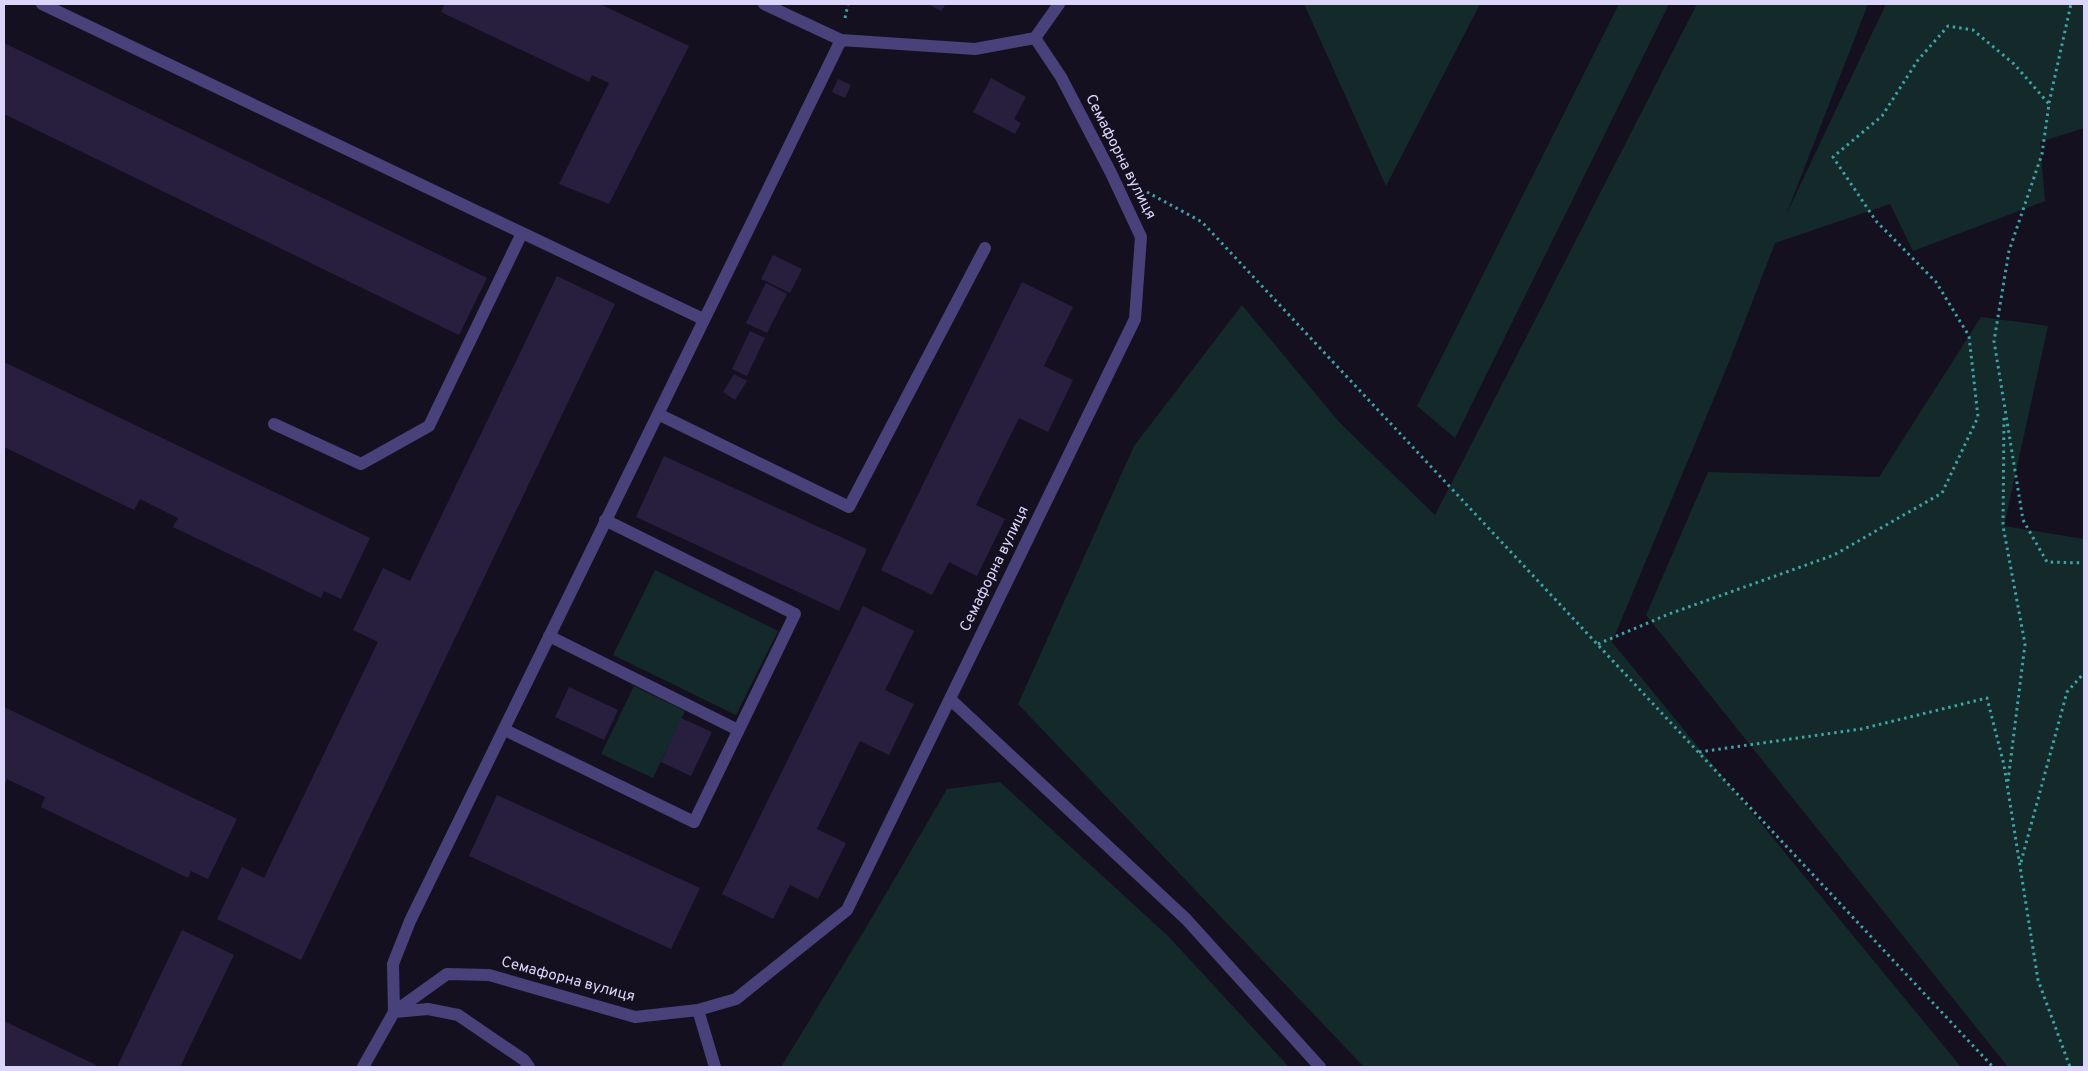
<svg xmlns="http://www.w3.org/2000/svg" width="2088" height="1071" font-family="Overpass,sans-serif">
	<rect width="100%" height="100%" fill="#141020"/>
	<path fill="#14292a" d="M1304 4H1480L1386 186Z
		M1619 4H1669L1455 438 1417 406Z
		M1697 4H1868L1786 215 1886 4H2084V128L2040 142 2045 201 1913 251 1890 204 1775 243 1727 367 1612 642 1961 1067H1364L1018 704 1134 446 1242 305 1339 422 1435 515Z
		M1981 317 2048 326 2004 526 2084 539V1067H2008L1646 615 1708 472 1879 477Z
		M655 570 778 631 736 715 613 655Z
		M634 686 685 711 653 778 601 754Z
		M1000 782 1168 936 1289 1067H781L867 926 947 789Z"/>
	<path fill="#281f3f" d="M445 4H600L689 46 609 204 559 184 609 83 592 75 589 82 441 12Z
		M928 4H946L941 11Z
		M4 43 487 278 459 335 4 114Z
		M991 78 1026 97 1014 119 1021 123 1015 134 973 112Z
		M838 79 851 85 845 98 832 92Z
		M773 255 802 269 790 293 761 279Z
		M557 276 615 304 301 960 217 919 242 867 264 878 378 642 353 630 383 568 410 581Z
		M1022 282 1073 307 1044 366 1073 380 1048 432 1019 418 976 505 1005 519 977 576 949 562 932 595 881 570Z
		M766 283 787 294 767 333 746 323Z
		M750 331 765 338 747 376 732 369Z
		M4 362 370 538 341 599 324 591 321 598 173 527 178 518 140 499 134 510 4 447Z
		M734 374 747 381 735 400 723 392Z
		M664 456 867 549 839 611 636 517Z
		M863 606 914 631 885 690 914 704 889 755 860 741 817 829 846 843 818 899 790 885 773 919 722 894Z
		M569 687 618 710 604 740 555 717Z
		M4 707 237 819 208 879 191 871 188 878 41 807 45 797 7 779 4 786Z
		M681 718 712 732 691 776 661 762Z
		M497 795 700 888 671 949 469 856Z
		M182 930 234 955 180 1067H117Z
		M4 1021 96 1065V1067H4Z"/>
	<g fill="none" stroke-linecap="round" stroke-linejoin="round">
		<path stroke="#3ea3a5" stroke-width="3" stroke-dasharray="2.5 4" stroke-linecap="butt" d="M845 18 848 4
			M2049 103 2071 4
			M1147 192 1202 222 1993 1067
			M2004 418 2003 526 2025 644 2008 781
			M1598 644 1669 614 1834 555 1942 493 1978 417 1969 336 1936 282 1876 221 1833 157 1882 116 1918 60 1948 26 1973 30 2014 64 2049 104 2042 154 2009 251 1994 341 2023 520 2047 562 2084 563
			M1699 752 1861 729 1987 698 2004 765 2038 980 2070 1067
			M2021 862 2067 692 2084 673"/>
		<path stroke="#48417a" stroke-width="12" d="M42 4 703 319
			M1035 38 1059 4
			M658 414 849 507 985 248
			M274 424 361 464 429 426 522 233
			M549 636 738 730
			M950 699 1186 919 1320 1067
			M505 730 694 822 795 614 605 520
			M698 1010 715 1067
			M394 1012 447 974 489 975 635 1017 698 1010 736 999 847 910 1135 319 1141 237 1111 173 1061 77 1035 38 975 49 841 40 764 4
			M395 1012 428 1009 458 1015 524 1060 529 1067
			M363 1067 394 1012 393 964 410 921 841 40"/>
	</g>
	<g text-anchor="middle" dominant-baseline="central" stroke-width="4" stroke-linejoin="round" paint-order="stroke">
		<g font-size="15" fill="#dcd5fa" stroke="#141020">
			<text transform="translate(1120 157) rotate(63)">Семафорна вулиця</text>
			<text transform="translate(995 569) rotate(-64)">Семафорна вулиця</text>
			<text transform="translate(568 980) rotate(15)">Семафорна вулиця</text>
		</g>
	</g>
	<rect width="2088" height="1071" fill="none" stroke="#dcd5fa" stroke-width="10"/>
</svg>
